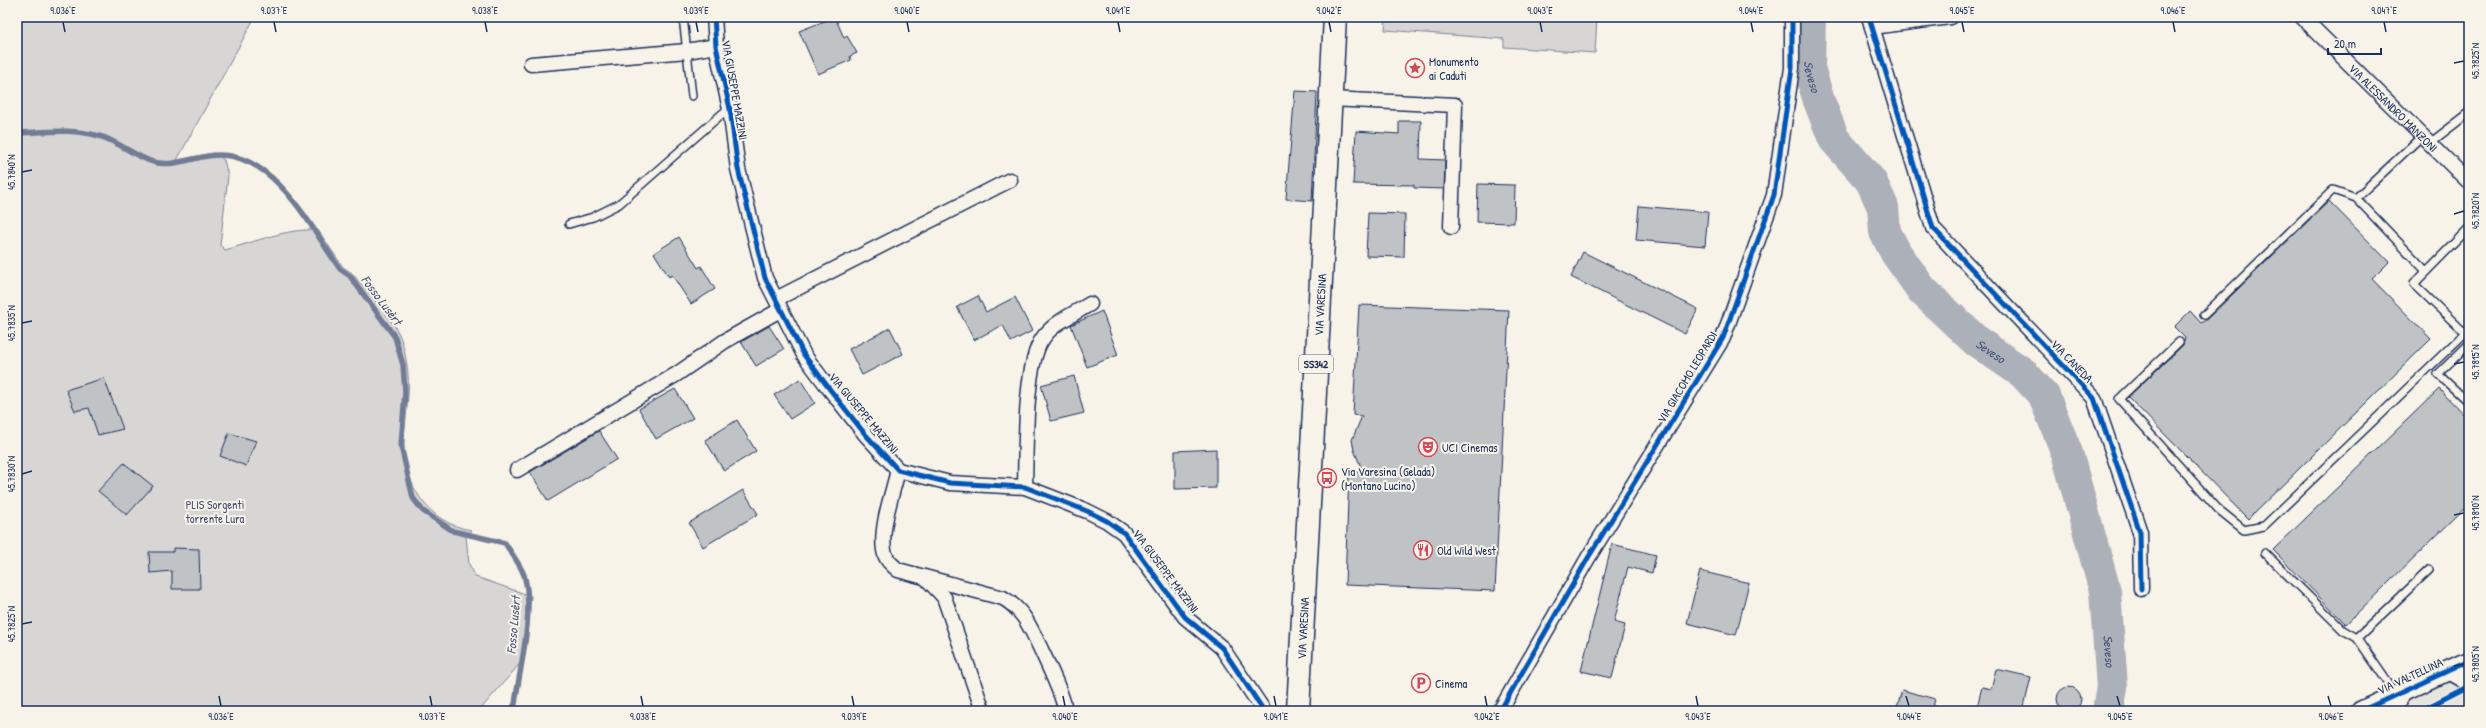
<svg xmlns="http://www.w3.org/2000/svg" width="2486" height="728" font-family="'Patrick Hand',sans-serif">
	<rect width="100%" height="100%" fill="#f7f3e8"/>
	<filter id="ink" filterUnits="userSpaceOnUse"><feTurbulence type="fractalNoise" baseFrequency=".025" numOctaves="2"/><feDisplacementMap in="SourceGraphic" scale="8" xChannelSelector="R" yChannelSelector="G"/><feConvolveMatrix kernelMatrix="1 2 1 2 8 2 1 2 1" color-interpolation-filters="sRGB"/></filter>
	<g filter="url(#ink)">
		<path fill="#e6e5de" d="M2469 667V711H2372Z"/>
		<path fill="#d7d6d4" stroke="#798299" d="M17 17H255L177 160 214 153 224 160 228 176 220 245 225 250C255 242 287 228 318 230L343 267 352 273C365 289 391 317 399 334 402 341 405 352 406 360 412 387 405 415 404 442 403 484 428 523 471 530L466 537 469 564 476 577 531 596 524 659 479 711H17Z
			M1386 17H1597L1595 53 1504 47V39L1385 30Z"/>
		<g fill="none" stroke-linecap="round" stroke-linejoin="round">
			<path stroke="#727c95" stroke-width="5.5" d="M17 133C45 132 72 128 99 136 118 141 134 156 153 162 175 168 197 155 219 155 275 154 312 229 340 269L350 276 395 337 403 365 405 392 401 446 413 498 423 511 453 531 505 543C511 553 520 564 524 575 535 611 520 666 515 704L511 711"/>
			<path stroke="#acb0b9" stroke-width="32" id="s1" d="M1810 17 1809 68 1819 101 1834 139 1871 181 1883 207 1885 232 1896 253 1922 290 1976 341 2023 373 2044 396 2067 453 2105 591 2112 687 2108 711"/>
		</g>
		<path fill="#c0c3c5" stroke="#1b2f5e" d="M835 17 844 38 847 36 857 53 850 56 851 60 818 74 799 31Z
			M1295 91 1317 92 1312 201 1286 199Z
			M1399 121H1421L1420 159 1445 160 1444 189 1414 188V185L1353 184 1356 131 1399 134Z
			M1478 184 1515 185 1514 223 1477 222Z
			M2329 201 2389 262 2372 279 2431 339 2248 519 2128 397 2183 345 2185 338 2174 327 2190 311 2201 323 2207 319Z
			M1639 206 1708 212 1705 246 1636 240Z
			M1368 213 1405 214 1404 257 1366 256Z
			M679 237 698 268 701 266 715 289 691 304 672 275 669 277 654 253Z
			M1583 252 1698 309 1685 334 1571 277Z
			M978 296 986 312 1015 297 1032 331 1011 342 1003 325 974 340 957 307Z
			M1359 305 1509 310 1495 591 1345 585 1349 472H1363L1354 450 1352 440 1362 416 1353 415Z
			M1102 311 1118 355 1087 367 1071 325Z
			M769 326 784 349 756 366 741 342Z
			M890 328 903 354 862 375 849 349Z
			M1074 376 1084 413 1051 421 1041 385Z
			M104 378 123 429 98 435 89 408 75 411 66 390Z
			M800 379 815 403 790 419 774 395Z
			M675 389 693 418 656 439 639 409Z
			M2439 389 2469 420V504L2346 624 2273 550Z
			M737 420 756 451 724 471 705 440Z
			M599 431 617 459 548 501 530 472Z
			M229 433 256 441 246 466 220 456Z
			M1216 449V488L1175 489V451Z
			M124 463 153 486 127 515 98 491Z
			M743 490 758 514 703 547 689 523Z
			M1612 544 1656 555 1652 573 1628 567 1614 622 1625 625 1612 678 1581 671Z
			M173 548 199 549 200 589H172V571L150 573 149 552H173Z
			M1700 571 1749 583 1736 635 1687 623Z
			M1996 669 2031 677 2023 711H1976L1982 687 1991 689Z
			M2057 699a12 12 0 1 1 24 0a12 12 0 1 1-24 0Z
			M1902 690 1935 699 1932 711H1896Z"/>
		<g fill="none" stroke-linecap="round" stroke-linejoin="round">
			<g stroke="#1b2f5e" stroke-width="10">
				<path id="lane" d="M683 17 692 96
					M2430 143 2469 113
					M2356 198 2426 271
					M569 224 593 217 619 204 723 113 730 109
					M2204 315 2333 190 2356 198 2422 136
					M2179 342 2119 399 2218 509 2244 530 2264 526 2465 333 2414 284 2469 228
					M2469 344 2438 374 2469 403
					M2265 553 2343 630 2357 638
					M2395 693 2357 638 2429 570"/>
			</g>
			<g stroke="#1b2f5e" stroke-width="17">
				<g id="street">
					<path d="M714 17 716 46 730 109 738 169 765 278 804 355 828 387 865 434 898 470 950 483 1025 487 1087 511 1107 521 1124 533 1185 617 1222 648 1264 711"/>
					<path d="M1869 17 1933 228 2094 398 2140 532 2141 589"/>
					<path id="s2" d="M2302 17 2469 182"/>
					<path d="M1872 27 1950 17"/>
					<path d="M531 64 687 51 716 46"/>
					<path d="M1330 99 1455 105 1451 227"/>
					<path d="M776 299 1010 180"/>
					<path d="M517 470 677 374 725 341 780 310"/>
					<path d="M898 470C893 492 880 527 884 550 885 559 891 564 898 570L1003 598C1012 603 1017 608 1023 616 1031 626 1067 702 1065 711"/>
					<path d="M1025 487C1026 453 1024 363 1043 338 1053 323 1075 313 1090 304"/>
					<path d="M926 578 944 597 983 711"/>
					<path d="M2446 671 2469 684"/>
					<path d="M1500 711 1588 558 1723 338 1774 195 1792 68V17"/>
					<path d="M2393 711 2407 688"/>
				</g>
			</g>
			<g stroke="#1b2f5e" stroke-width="22">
				<path id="secondary" d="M2361 711 2469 661"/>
			</g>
			<g stroke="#1b2f5e" stroke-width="25">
				<g id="primary">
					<path id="s3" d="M1298 711 1335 17"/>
				</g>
			</g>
			<use href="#lane" stroke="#f7f3e8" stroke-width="7"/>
			<use href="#street" stroke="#f7f3e8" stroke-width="14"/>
			<use href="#secondary" stroke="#f7f3e8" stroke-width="19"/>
			<use href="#primary" stroke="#f7f3e8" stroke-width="22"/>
			<g stroke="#f7f3e8" stroke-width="8">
				<path id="cycleway" d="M714 17 716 46 730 109 738 169 765 278 804 355 828 387 865 434 898 470 950 483 1025 487 1087 511 1107 521 1124 533 1185 617 1222 648 1264 711
					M1869 17 1933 228 2094 398 2140 532 2141 589
					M1500 711 1588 558 1723 338 1774 195 1792 68V17
					M2361 711 2469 661
					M2420 711 2469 686"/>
			</g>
			<use href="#cycleway" stroke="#0057b8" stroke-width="5"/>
		</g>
	</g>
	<path fill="none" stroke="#1b2f5e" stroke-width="1.5" d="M63 22 65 32M274 22 276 32M485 22 487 32M696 22 698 32M907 22 909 32M1118 22 1120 32M1329 22 1331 32M1540 22 1542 32M1751 22 1753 32M1962 22 1964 32M2173 22 2175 32M2384 22 2386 32M2454 63 2464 61M22 172 32 170M2454 214 2464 211M22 323 32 321M2454 364 2464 362M22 474 32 471M2454 515 2464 513M22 624 32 622M2454 666 2464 664M219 696 221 706M430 696 432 706M641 696 643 706M852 696 854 706M1063 696 1065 706M1274 696 1276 706M1485 696 1487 706M1696 696 1698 706M1906 696 1909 706M2117 696 2120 706M2328 696 2331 706"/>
	<defs>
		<g id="sight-ring" transform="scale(1)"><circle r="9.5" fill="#f7f3e8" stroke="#d1495b" stroke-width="1.5"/><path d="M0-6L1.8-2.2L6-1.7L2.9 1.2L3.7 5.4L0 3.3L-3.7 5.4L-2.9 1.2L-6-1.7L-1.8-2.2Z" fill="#d1495b"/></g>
		<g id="theatre-ring" transform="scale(1)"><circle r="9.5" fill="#f7f3e8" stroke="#d1495b" stroke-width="1.5"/><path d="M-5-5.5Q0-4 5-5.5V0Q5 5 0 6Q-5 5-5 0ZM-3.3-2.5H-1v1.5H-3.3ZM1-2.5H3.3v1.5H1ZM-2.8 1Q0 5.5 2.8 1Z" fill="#d1495b"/></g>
		<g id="bus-ring" transform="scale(1)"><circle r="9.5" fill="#f7f3e8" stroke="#d1495b" stroke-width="1.5"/><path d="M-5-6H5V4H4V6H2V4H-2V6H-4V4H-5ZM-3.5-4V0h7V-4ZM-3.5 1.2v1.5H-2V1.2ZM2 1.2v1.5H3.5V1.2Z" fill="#d1495b"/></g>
		<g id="restaurant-ring" transform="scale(1)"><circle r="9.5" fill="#f7f3e8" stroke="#d1495b" stroke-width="1.5"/><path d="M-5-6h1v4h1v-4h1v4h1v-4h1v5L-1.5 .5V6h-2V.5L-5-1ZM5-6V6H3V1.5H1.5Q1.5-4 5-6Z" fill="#d1495b"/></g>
		<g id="parking-ring" transform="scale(1)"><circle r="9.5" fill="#f7f3e8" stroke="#d1495b" stroke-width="1.5"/><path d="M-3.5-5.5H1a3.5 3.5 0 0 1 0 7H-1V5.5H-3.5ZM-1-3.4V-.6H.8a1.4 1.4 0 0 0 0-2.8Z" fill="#d1495b"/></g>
	</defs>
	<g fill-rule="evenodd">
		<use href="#sight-ring" x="1415" y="68"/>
		<use href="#theatre-ring" x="1428" y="447"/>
		<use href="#bus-ring" x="1327" y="478"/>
		<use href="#restaurant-ring" x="1423" y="550"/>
		<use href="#parking-ring" x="1421" y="683"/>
	</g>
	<g text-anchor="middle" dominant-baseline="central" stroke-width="4" stroke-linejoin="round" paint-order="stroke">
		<rect fill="#f7f3e8" stroke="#5d6a87" stroke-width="1" x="1299" y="355" width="34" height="18" rx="3"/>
		<g font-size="11" font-weight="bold" fill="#1b2f5e">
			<text x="1316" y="364">SS342</text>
		</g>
		<g font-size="12" fill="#1b2f5e" stroke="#f7f3e8" text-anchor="start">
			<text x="1429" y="61">Monumento<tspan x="1429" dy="14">ai Caduti</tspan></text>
			<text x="1442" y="447">UCI Cinemas</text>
			<text x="1341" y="471">Via Varesina (Gelada)<tspan x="1341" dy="14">(Montano Lucino)</tspan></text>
			<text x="1437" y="550">Old Wild West</text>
			<text x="1435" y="683">Cinema</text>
		</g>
		<g font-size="12" fill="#1b2f5e" stroke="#f7f3e8">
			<text transform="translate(735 90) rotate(80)">VIA GIUSEPPE MAZZINI</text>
			<text stroke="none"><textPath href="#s2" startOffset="129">VIA ALESSANDRO MANZONI</textPath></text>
			<text stroke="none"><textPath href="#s3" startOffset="407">VIA VARESINA</textPath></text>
			<text transform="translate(2072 361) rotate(46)">VIA CANEDA</text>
			<text transform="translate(1687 377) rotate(-59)">VIA GIACOMO LEOPARDI</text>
			<text transform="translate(864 413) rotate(50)">VIA GIUSEPPE MAZZINI</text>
			<text transform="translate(1166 571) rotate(53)">VIA GIUSEPPE MAZZINI</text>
			<text stroke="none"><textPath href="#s3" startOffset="83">VIA VARESINA</textPath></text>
			<text transform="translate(2410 676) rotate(-25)">VIA VALTELLINA</text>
		</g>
		<g font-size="12" fill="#415076" stroke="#f7f3e8">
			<text x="215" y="504">PLIS Sorgenti<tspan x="215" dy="14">torrente Lura</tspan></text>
		</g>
		<g font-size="13" font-style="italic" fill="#465679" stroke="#f7f3e8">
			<text stroke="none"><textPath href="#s1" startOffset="60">Seveso</textPath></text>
			<text transform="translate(382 300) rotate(53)">Fosso Lusèrt</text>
			<text stroke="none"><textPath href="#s1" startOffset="397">Seveso</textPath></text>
			<text transform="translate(513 625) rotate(-85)">Fosso Lusèrt</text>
			<text stroke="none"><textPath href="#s1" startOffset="732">Seveso</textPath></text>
		</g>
	</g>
	<rect width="2486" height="728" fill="none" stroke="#f7f3e8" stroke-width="44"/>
	<path d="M2328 48v6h53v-6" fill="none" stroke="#1b2f5e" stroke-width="2"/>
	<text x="2334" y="48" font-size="12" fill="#1b2f5e" stroke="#f7f3e8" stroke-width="3" paint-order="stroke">20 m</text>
	<rect x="22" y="22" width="2442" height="684" fill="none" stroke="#1b2f5e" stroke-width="1.5"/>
	<g font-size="10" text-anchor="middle" fill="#1b2f5e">
		<text x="63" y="14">9.036°E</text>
		<text x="274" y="14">9.037°E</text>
		<text x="485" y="14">9.038°E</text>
		<text x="696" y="14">9.039°E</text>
		<text x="907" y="14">9.040°E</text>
		<text x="1118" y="14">9.041°E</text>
		<text x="1329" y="14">9.042°E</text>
		<text x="1540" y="14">9.043°E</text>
		<text x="1751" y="14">9.044°E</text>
		<text x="1962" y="14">9.045°E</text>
		<text x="2173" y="14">9.046°E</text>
		<text x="2384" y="14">9.047°E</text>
		<text transform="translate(2475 61) rotate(-90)" y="4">45.7825°N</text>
		<text transform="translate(11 172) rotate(-90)" y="4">45.7840°N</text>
		<text transform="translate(2475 211) rotate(-90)" y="4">45.7820°N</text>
		<text transform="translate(11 323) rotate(-90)" y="4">45.7835°N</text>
		<text transform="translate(2475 362) rotate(-90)" y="4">45.7815°N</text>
		<text transform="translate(11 474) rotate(-90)" y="4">45.7830°N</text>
		<text transform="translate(2475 513) rotate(-90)" y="4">45.7810°N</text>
		<text transform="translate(11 624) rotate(-90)" y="4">45.7825°N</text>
		<text transform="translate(2475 664) rotate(-90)" y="4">45.7805°N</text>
		<text x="221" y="720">9.036°E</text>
		<text x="432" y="720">9.037°E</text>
		<text x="643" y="720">9.038°E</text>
		<text x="854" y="720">9.039°E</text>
		<text x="1065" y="720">9.040°E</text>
		<text x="1276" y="720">9.041°E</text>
		<text x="1487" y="720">9.042°E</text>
		<text x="1698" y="720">9.043°E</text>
		<text x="1909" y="720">9.044°E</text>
		<text x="2120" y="720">9.045°E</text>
		<text x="2331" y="720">9.046°E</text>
	</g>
</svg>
